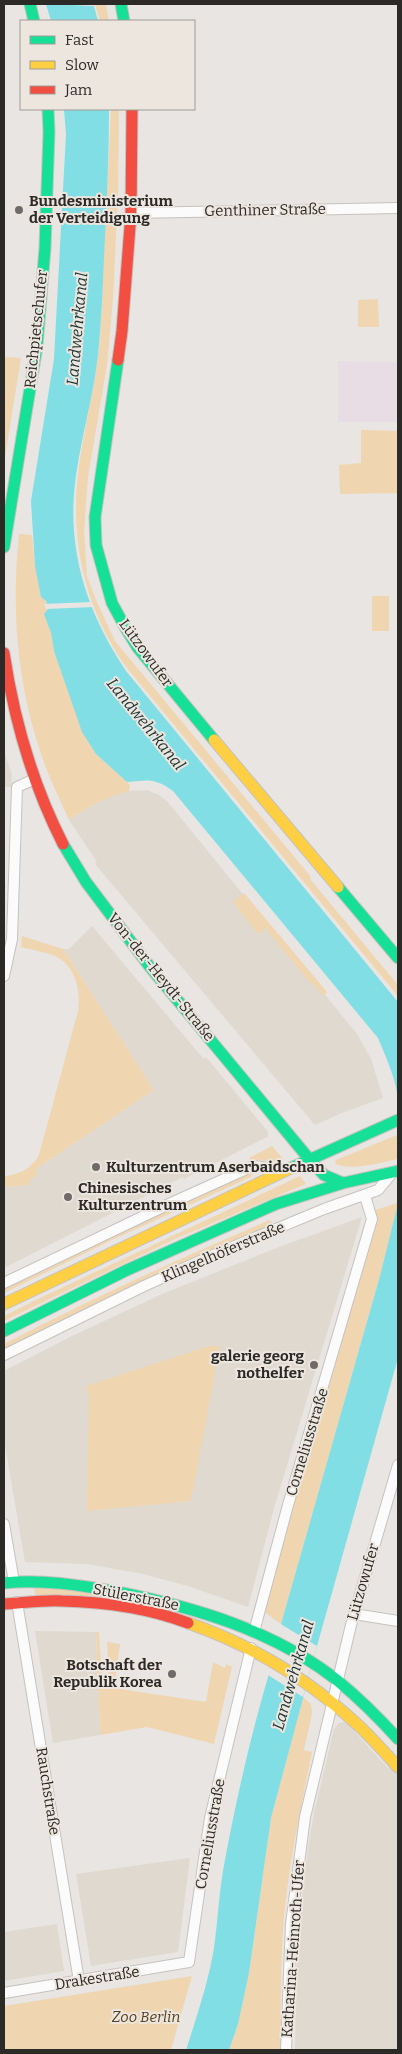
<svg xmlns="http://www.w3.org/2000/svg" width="402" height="2054" font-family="Bitter,serif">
	<rect width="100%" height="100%" fill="#e8e5e2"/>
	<path fill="#e0d9cf" d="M4 751 12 775 11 787H4Z
		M147 790 159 795 167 801 357 1034 371 1059 383 1098 344 1112 315 1125 95 864 97 862 69 820 94 803 110 796 129 791Z
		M92 926 197 1051 204 1059 206 1057 269 1133 267 1134 269 1136 184 1179 183 1177 4 1268V1187L30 1185 28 1181 36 1169 154 1090 63 949H69Z
		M362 1217 275 1505 248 1607 188 1586 143 1574 87 1564 25 1562 4 1439V1371L70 1337 162 1294 279 1247Z
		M35 1631 96 1632 100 1735 53 1743Z
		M344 1722 357 1728 354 1731 388 1768 392 1765 398 1774V2050H295L297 1937 308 1848 314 1813 334 1729 339 1723Z
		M190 1858 178 1952 91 1966 76 1874Z
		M57 1924 64 1971 4 1981V1932Z"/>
	<path fill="#e9dde5" d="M338 361 398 362V422H338Z"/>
	<path fill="#efd6b1" d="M95 5H106L109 21H100Z
		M111 109H119L118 192 113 299 107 365 88 477 84 531 87 576 96 600 115 641 311 877 310 879 398 985V996L127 668C86 612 70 543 78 473 84 428 96 383 100 338Z
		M378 299 379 327H358V300Z
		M4 357 21 358 4 463Z
		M361 430 398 431V493L340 494 339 465 361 463Z
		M19 534 32 535 35 566 48 610 45 614 51 633 54 651 96 754 130 785 129 791C106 797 89 806 69 820 60 799 49 778 42 757 17 684 11 611 19 534Z
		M372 596H389V631H372Z
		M244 893 327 992 323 996 311 982 310 983 265 928 258 934 233 902Z
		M22 936 63 949 154 1090 36 1169 37 1175 29 1181 30 1185 4 1187V1176C19 1175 31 1169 39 1155L78 1011C81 991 76 966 55 956 45 952 32 950 21 947Z
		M397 1135V1159C378 1163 354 1171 335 1164L336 1160Z
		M272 1146 283 1159 277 1161 250 1160 249 1158Z
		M251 1171 253 1173 251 1177 112 1240 4 1293V1287Z
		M300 1176 306 1184 175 1239 4 1321V1316L38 1299Z
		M398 1203 380 1276 281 1624 264 1612 292 1504 368 1252 374 1225 375 1210Z
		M270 1220 273 1225 111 1297 4 1350V1344C91 1299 180 1258 270 1220Z
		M209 1346H220L191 1501 87 1511 89 1396 86 1386Z
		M56 1586 115 1598 35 1595 34 1587Z
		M96 1632H99L102 1678H109L107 1642 120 1644 114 1688 206 1702 213 1662 225 1668 226 1664 232 1667 214 1744 147 1727 100 1735Z
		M303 1697 311 1704 312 1714 304 1750 312 1752C303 1798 293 1844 287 1890 280 1943 281 1997 281 2050H229L238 2023 249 1973 271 1818Z
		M192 1976 171 2050H4V2006Z"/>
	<path fill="#81dee4" d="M46 4 94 6 98 21H51Z
		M64 109H109C109 152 107 195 105 238 103 277 102 316 98 355 93 401 78 447 74 493 69 559 90 617 126 671L398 1002V1102C397 1080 386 1058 378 1038L173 791C155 778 149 780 127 782L96 754 82 732 54 651 51 633 44 614 48 609 46 601 41 597 35 566 31 501 54 359 66 134Z
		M398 1192V1358L317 1646 271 1818 249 1973 238 2024 229 2050H186C197 2016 208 1983 214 1948 218 1920 219 1892 224 1865 239 1784 258 1704 284 1626L281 1624 380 1276 398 1203Z"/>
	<path fill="#e8e5e2" d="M91 602 94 607 46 609 44 604Z
		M284 1626 317 1646 303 1697 268 1675Z"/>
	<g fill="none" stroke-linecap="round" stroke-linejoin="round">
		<g stroke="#c5c2bf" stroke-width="12">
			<path id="street" d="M131 213 398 208
				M4 976 12 939 17 787 35 779
				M4 1283 169 1204 253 1166 284 1170
				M4 1355 144 1286 211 1256 324 1209 378 1190 393 1172
				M4 1524 14 1582
				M17 1602 79 1981
				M354 1614 398 1621
				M254 1632 288 1505 372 1219 365 1196
				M4 1993 189 1962 210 1818 251 1648
				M286 2050 291 1924 305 1817 351 1625 398 1465"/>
		</g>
		<g stroke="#c5c2bf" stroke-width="13">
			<path id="fast" d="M30 4 34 21
				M121 4 124 21
				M118 360 95 517 96 545 112 603 125 627 138 648 214 740
				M4 547 37 346 45 248 49 132 48 109
				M63 844 86 882 150 967 310 1160 324 1175 343 1183
				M338 887 398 958
				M291 1168 398 1120
				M4 1331 127 1270 276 1204 343 1183 398 1171
				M4 1583C42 1579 80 1585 117 1592 195 1607 275 1631 338 1681 360 1699 379 1718 398 1739"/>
		</g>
		<g stroke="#c5c2bf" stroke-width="13">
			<path id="slow" d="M214 740 338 887
				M4 1304 291 1168
				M188 1623C252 1645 308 1679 358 1725 372 1738 385 1753 398 1767"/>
		</g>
		<g stroke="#c5c2bf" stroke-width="13">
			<path id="jam" d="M118 360 122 331 131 213 132 109
				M4 653C14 720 32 783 63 844
				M4 1604C23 1603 43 1600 62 1601 105 1602 148 1608 188 1623"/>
		</g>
		<use href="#street" stroke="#fcfbfb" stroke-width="10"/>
		<use href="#fast" stroke="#16e098" stroke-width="11"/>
		<use href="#slow" stroke="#ffcf43" stroke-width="11"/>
		<use href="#jam" stroke="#f24e42" stroke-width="11"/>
	</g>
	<g fill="#6e6b68" stroke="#ece6de" stroke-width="2">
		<circle cx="19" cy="210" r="5"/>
		<circle cx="96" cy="1167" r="5"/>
		<circle cx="68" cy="1197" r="5"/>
		<circle cx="314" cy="1365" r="5"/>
		<circle cx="172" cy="1674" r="5"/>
	</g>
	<g text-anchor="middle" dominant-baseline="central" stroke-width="4" stroke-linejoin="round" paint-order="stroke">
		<g font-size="15" font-weight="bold" fill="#2c2a27" stroke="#ece6de" text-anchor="start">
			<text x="29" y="201">Bundesministerium<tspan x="29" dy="17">der Verteidigung</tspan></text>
			<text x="106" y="1167">Kulturzentrum Aserbaidschan</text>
			<text x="78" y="1188">Chinesisches<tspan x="78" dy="17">Kulturzentrum</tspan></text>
			<text x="304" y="1356" text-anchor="end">galerie georg<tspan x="304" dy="17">nothelfer</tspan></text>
			<text x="162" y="1665" text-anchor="end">Botschaft der<tspan x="162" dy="17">Republik Korea</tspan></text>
		</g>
		<g font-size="15" fill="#2c2a27" stroke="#ece6de">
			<text transform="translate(265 210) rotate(-1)">Genthiner Straße</text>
			<text transform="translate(36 329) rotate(-84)">Reichpietschufer</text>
			<text transform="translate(146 653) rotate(54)">Lützowufer</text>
			<text transform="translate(161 977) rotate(51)">Von-der-Heydt-Straße</text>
			<text transform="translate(223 1252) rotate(-23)">Klingelhöferstraße</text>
			<text transform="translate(307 1442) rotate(-73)">Corneliusstraße</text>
			<text transform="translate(363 1582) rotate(-74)">Lützowufer</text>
			<text transform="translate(136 1597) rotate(11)">Stülerstraße</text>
			<text transform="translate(48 1791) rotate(81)">Rauchstraße</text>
			<text transform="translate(210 1834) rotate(-80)">Corneliusstraße</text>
			<text transform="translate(293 1949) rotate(-86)">Katharina-Heinroth-Ufer</text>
			<text transform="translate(97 1978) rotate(-9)">Drakestraße</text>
		</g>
		<g font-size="15" font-style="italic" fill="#57411f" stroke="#ece6de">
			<text x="146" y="2017">Zoo Berlin</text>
		</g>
		<g font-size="16" font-style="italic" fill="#1a3133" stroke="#ece6de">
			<text transform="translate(77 329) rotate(-85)">Landwehrkanal</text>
			<text transform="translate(146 724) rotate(51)">Landwehrkanal</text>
			<text transform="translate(293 1675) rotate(-74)">Landwehrkanal</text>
		</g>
	</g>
	<rect width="402" height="2054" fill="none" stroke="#2c2a27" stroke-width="10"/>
	<rect x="20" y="20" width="175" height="90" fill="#ece6de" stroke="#9f9b95"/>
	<rect x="30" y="36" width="25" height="8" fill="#16e098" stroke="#9f9b95"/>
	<text x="65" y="45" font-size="15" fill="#2c2a27">Fast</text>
	<rect x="30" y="61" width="25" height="8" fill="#ffcf43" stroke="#9f9b95"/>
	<text x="65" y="70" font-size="15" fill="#2c2a27">Slow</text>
	<rect x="30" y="86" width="25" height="8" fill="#f24e42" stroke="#9f9b95"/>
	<text x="65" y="95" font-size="15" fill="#2c2a27">Jam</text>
</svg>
